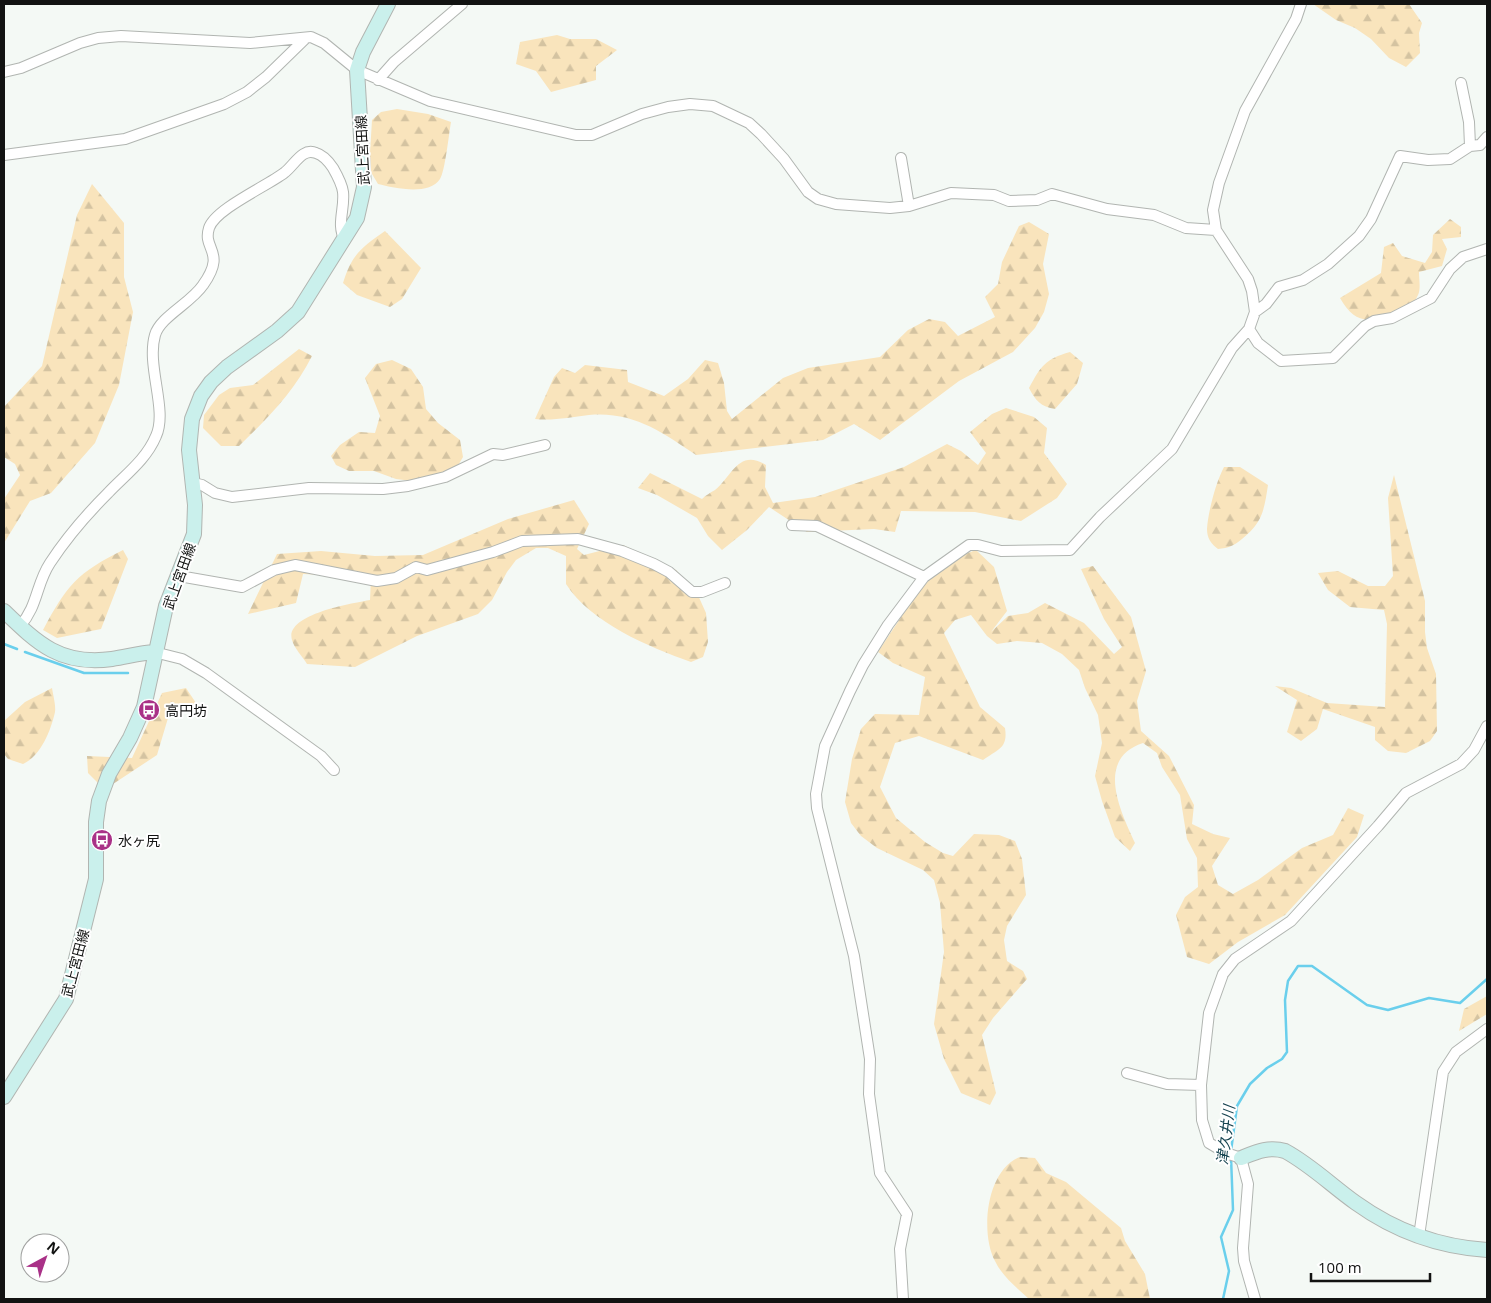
<svg xmlns="http://www.w3.org/2000/svg" width="1491" height="1303" font-family="'Open Sans','Noto Sans JP',sans-serif">
	<defs>
		<pattern id="forest-firs" width="22" height="20" patternUnits="userSpaceOnUse" patternTransform="scale(1.25)"><rect width="22" height="20" fill="#f9e4bc"/><path d="M5 1l3.5 6h-7zM16 11l3.5 6h-7z" fill="#d4c3a1"/></pattern>
	</defs>
	<rect width="100%" height="100%" fill="#f4f9f5"/>
	<path fill="url(#forest-firs)" d="M1313 4H1409L1422 23 1419 33 1420 53 1406 67 1389 58 1371 39 1355 28 1336 20Z
		M557 35 570 39H596L617 50 596 66V80L551 92 536 71 516 64 520 42Z
		M397 109 428 114 451 122C449 133 445 172 440 179 429 196 394 188 378 184L369 169 372 120 381 112Z
		M92 184 124 223V277L133 312 119 385 95 443 51 493 30 501 4 543V499L20 475 15 464 4 457V407L42 366 77 215Z
		M1450 219 1461 227V237L1442 239 1447 249 1442 266 1419 272C1419 279 1421 289 1418 295 1414 305 1404 307 1396 311 1370 323 1355 325 1340 298L1381 273 1384 247 1393 243 1402 256 1425 263 1432 252 1433 235Z
		M1029 222 1049 234 1043 264 1049 294 1044 312 1035 328 1013 352 959 381 880 440 854 424 823 440 696 455C662 432 633 411 589 415 570 417 554 421 535 419L554 377 562 368 575 373 585 365 627 370 628 382 664 396 688 379 705 360 718 363 724 383 727 411 732 419 783 378 808 368 880 357 908 330 929 319 945 322 958 336 995 317 985 297 998 284 1002 262 1019 226Z
		M385 231 421 268 402 299 390 307 357 295 343 283C352 254 361 248 385 231Z
		M299 349 312 356C294 392 268 418 239 446H221L203 428 204 415 219 395 230 388 253 385Z
		M1070 352 1083 363 1077 384 1055 409C1041 407 1035 400 1029 388 1041 366 1045 359 1070 352Z
		M392 360 411 369 423 387 426 409 438 423 460 440 463 457 453 474 436 484 396 479 374 471H349L336 465 331 456 340 445 359 432 375 433 380 416 365 378 376 364Z
		M1006 408 1034 417 1047 428 1044 453 1067 484 1057 498 1021 521 975 512 901 511 895 532 874 529 807 532 769 507 747 530 722 550 708 536 697 518 657 495 638 488 650 473 702 499C706 495 710 493 715 490 732 476 739 448 766 465L765 487 773 503 815 497 904 467 947 444 961 451 978 465 986 453 970 432 992 414Z
		M1224 467H1240L1268 485C1264 510 1263 522 1242 539 1233 546 1229 548 1218 549 1211 544 1207 538 1207 529 1208 512 1216 482 1224 467Z
		M1394 475 1425 601V632L1427 648 1436 674 1437 731 1430 741 1406 753 1388 751 1375 740V727L1323 709 1317 729 1301 741 1287 732 1297 700 1275 686 1291 688 1327 703 1385 707 1387 624 1384 610 1350 607 1328 590 1318 573 1338 571 1368 586H1385L1393 576 1388 498Z
		M574 500 589 524 577 549 584 555 623 545 676 570 697 593 706 613 708 642 703 657 691 662C649 647 591 623 566 584V556L548 548H536L516 560 507 572 492 600 478 614 417 636 355 667 307 664C303 657 294 648 292 640 284 614 354 603 370 600L371 577 303 574 296 603 248 614 277 554 321 551 375 556 423 555 508 519Z
		M123 550 128 559 101 629 57 638 43 630C67 585 77 573 123 550Z
		M976 550 994 567 1007 611 991 632 1008 616 1028 613 1045 603 1084 623 1114 654 1122 647 1104 619 1081 569 1093 566 1131 617 1146 671 1137 701 1141 731 1169 756 1194 805 1192 824 1213 834 1230 838 1212 866 1218 885 1233 894 1258 880 1302 848 1333 835 1348 808 1364 815 1357 837 1285 915 1238 942 1209 964 1187 957 1176 915 1185 897 1198 887 1197 858 1187 839 1180 795 1162 767 1157 753 1143 743C1095 759 1120 810 1135 843L1130 851 1115 837 1102 801 1095 776 1102 743 1098 715 1085 688 1079 670 1062 654 1042 643 1017 641 997 644 987 636 971 615 955 620 944 633 980 707 1005 728C1008 748 999 749 983 760L919 736 895 743 880 787 896 818 925 842 943 853 953 856 974 834 999 835 1015 841 1022 859 1026 895 1007 926 1004 940 1007 961 1023 971 1027 979 993 1018 982 1035 996 1093 990 1105 961 1093 944 1059 934 1024 944 952 940 903 934 880 923 870 877 848 861 836 851 823 845 802 852 759 861 729 875 714 919 715 925 677 893 663 878 652 917 593 948 560Z
		M52 688C53 695 56 705 55 712 51 730 41 756 23 764L8 759 4 754V721L25 702Z
		M186 688 198 706 171 708 157 755 110 786 100 785 88 773 87 756 132 758 162 693Z
		M1487 996V1014L1459 1031 1464 1009Z
		M1020 1157 1035 1158 1046 1173 1066 1182 1121 1228 1125 1241 1145 1274 1150 1299H1029C1017 1288 1002 1276 995 1261 980 1233 986 1170 1020 1157Z"/>
	<g fill="none" stroke-linecap="round" stroke-linejoin="round">
		<path stroke="#6acfec" stroke-width="2.5" d="M4 644 17 649
			M25 652 84 673H128
			M1231 1151 1237 1106 1250 1084 1267 1068 1282 1059 1287 1052 1285 1000 1288 981 1298 966H1312L1367 1005 1388 1010 1429 998 1460 1003 1487 979
			M1223 1299 1229 1271 1221 1237 1233 1210 1231 1157"/>
		<g stroke="#b1b5b1" stroke-width="12">
			<path id="street" d="M4 72 21 68 80 43 98 38 121 36 250 43 311 37 324 43 357 70 430 101 576 135H592L642 114 668 107 690 104 713 106 749 123 761 134 784 159 808 192 818 199 836 204 890 208 909 206 951 193 994 195 1009 201 1037 200 1052 194 1107 209 1154 215 1186 228 1216 230
				M378 80 394 62 462 4
				M1461 83 1469 122 1470 146
				M4 155 125 139 224 104 247 92 266 77 305 39
				M901 158 909 206
				M1255 312 1266 304 1279 287 1303 280 1328 264 1359 236 1371 219 1400 156 1428 160 1450 159 1470 146 1480 145 1487 137
				M1249 329 1258 343 1281 361 1333 358 1365 326 1374 321 1392 318 1431 298 1450 269 1463 257 1487 249
				M193 483 202 485 215 493 232 497 309 488 383 489 408 486 445 477 493 454 503 455 545 445
				M792 525 817 526 924 577
				M179 576 242 587 274 570 295 565 377 581 396 578 416 567 427 570 493 552 522 541 578 539 622 551 654 564 669 572 692 592H702L725 583
				M20 626C38 606 36 584 50 563 67 537 86 515 108 493 125 475 146 460 156 436 168 410 146 366 155 335 160 317 191 303 203 285 227 251 202 250 209 228 215 209 267 186 284 173 294 166 302 147 316 153 323 155 329 162 333 168 337 175 342 184 343 192 345 209 336 225 345 240
				M154 652 182 659 206 673 321 756 334 770
				M1127 1073 1167 1084 1201 1085
				M1419 1236 1443 1072 1456 1052 1487 1029
				M903 1299 900 1249 907 1214 880 1173 869 1094 870 1059 854 956 817 808 816 794 825 746 850 691 863 665 888 625 924 577 969 545H978L1001 551 1070 550 1100 517 1172 449 1232 348 1249 329 1255 312 1252 291 1248 279 1216 230 1213 210 1219 183 1245 111 1296 19 1301 4
				M1255 1299 1244 1261 1243 1248 1248 1184 1241 1158 1226 1153 1209 1143 1202 1120 1201 1085 1209 1013 1223 974 1235 959 1291 921 1378 826 1406 793 1461 764 1474 750 1487 726"/>
		</g>
		<g stroke="#b1b5b1" stroke-width="16">
			<path id="secondary" d="M4 611C38 644 61 666 112 659 126 657 140 653 154 652
				M4 1097 66 999 96 879V822L99 801 109 774 130 738 144 707 166 606 194 534 195 505 189 450 192 419 201 396 211 382 227 367 277 331 298 312 357 218 364 187 357 70 363 52 388 4
				M1241 1158C1256 1152 1269 1146 1285 1151 1311 1165 1332 1186 1356 1203 1395 1231 1440 1247 1487 1250"/>
		</g>
		<use href="#street" stroke="#fff" stroke-width="10"/>
		<use href="#secondary" stroke="#caf0ec" stroke-width="14"/>
	</g>
	<defs>
		<g id="bus-disc" transform="scale(1.125)"><circle r="9.5" fill="#a93187" stroke="#fff"/><path d="M-5-6H5V4H4V6H2V4H-2V6H-4V4H-5ZM-3.5-4V0h7V-4ZM-3.5 1.2v1.5H-2V1.2ZM2 1.2v1.5H3.5V1.2Z" fill="#fff"/></g>
	</defs>
	<g fill-rule="evenodd">
		<use href="#bus-disc" x="149" y="710"/>
		<use href="#bus-disc" x="102" y="840"/>
	</g>
	<g text-anchor="middle" dominant-baseline="central" stroke-width="4" stroke-linejoin="round" paint-order="stroke">
		<g font-size="14" fill="#121312" stroke="#fff">
			<text transform="translate(362 150) rotate(-93)">武上宮田線</text>
			<text transform="translate(179 576) rotate(-70)">武上宮田線</text>
			<text transform="translate(75 963) rotate(-75)">武上宮田線</text>
		</g>
		<g font-size="14" fill="#121312" stroke="#fff" text-anchor="start">
			<text x="165" y="710">高円坊</text>
			<text x="118" y="840">水ヶ尻</text>
		</g>
		<g font-size="15" font-style="italic" fill="#174551" stroke="#fff">
			<text transform="translate(1225 1135) rotate(-83)">津久井川</text>
		</g>
	</g>
	<rect width="1491" height="1303" fill="none" stroke="#121312" stroke-width="10"/>
	<g transform="translate(45 1258) rotate(40)"><circle r="24" fill="#ffffff" stroke="#a0a1a0"/>
	<path d="M0-4L9 19L0 12L-9 19Z" fill="#a93187"/>
	<text y="-8" font-size="14" font-weight="bold" text-anchor="middle" fill="#121312">N</text>
	</g>
	<path d="M1311 1273v8h119v-8" fill="none" stroke="#121312" stroke-width="2.5"/>
	<text x="1318" y="1273" font-size="15" fill="#121312" stroke="#ffffff" stroke-width="4" paint-order="stroke">100 m</text>
</svg>
